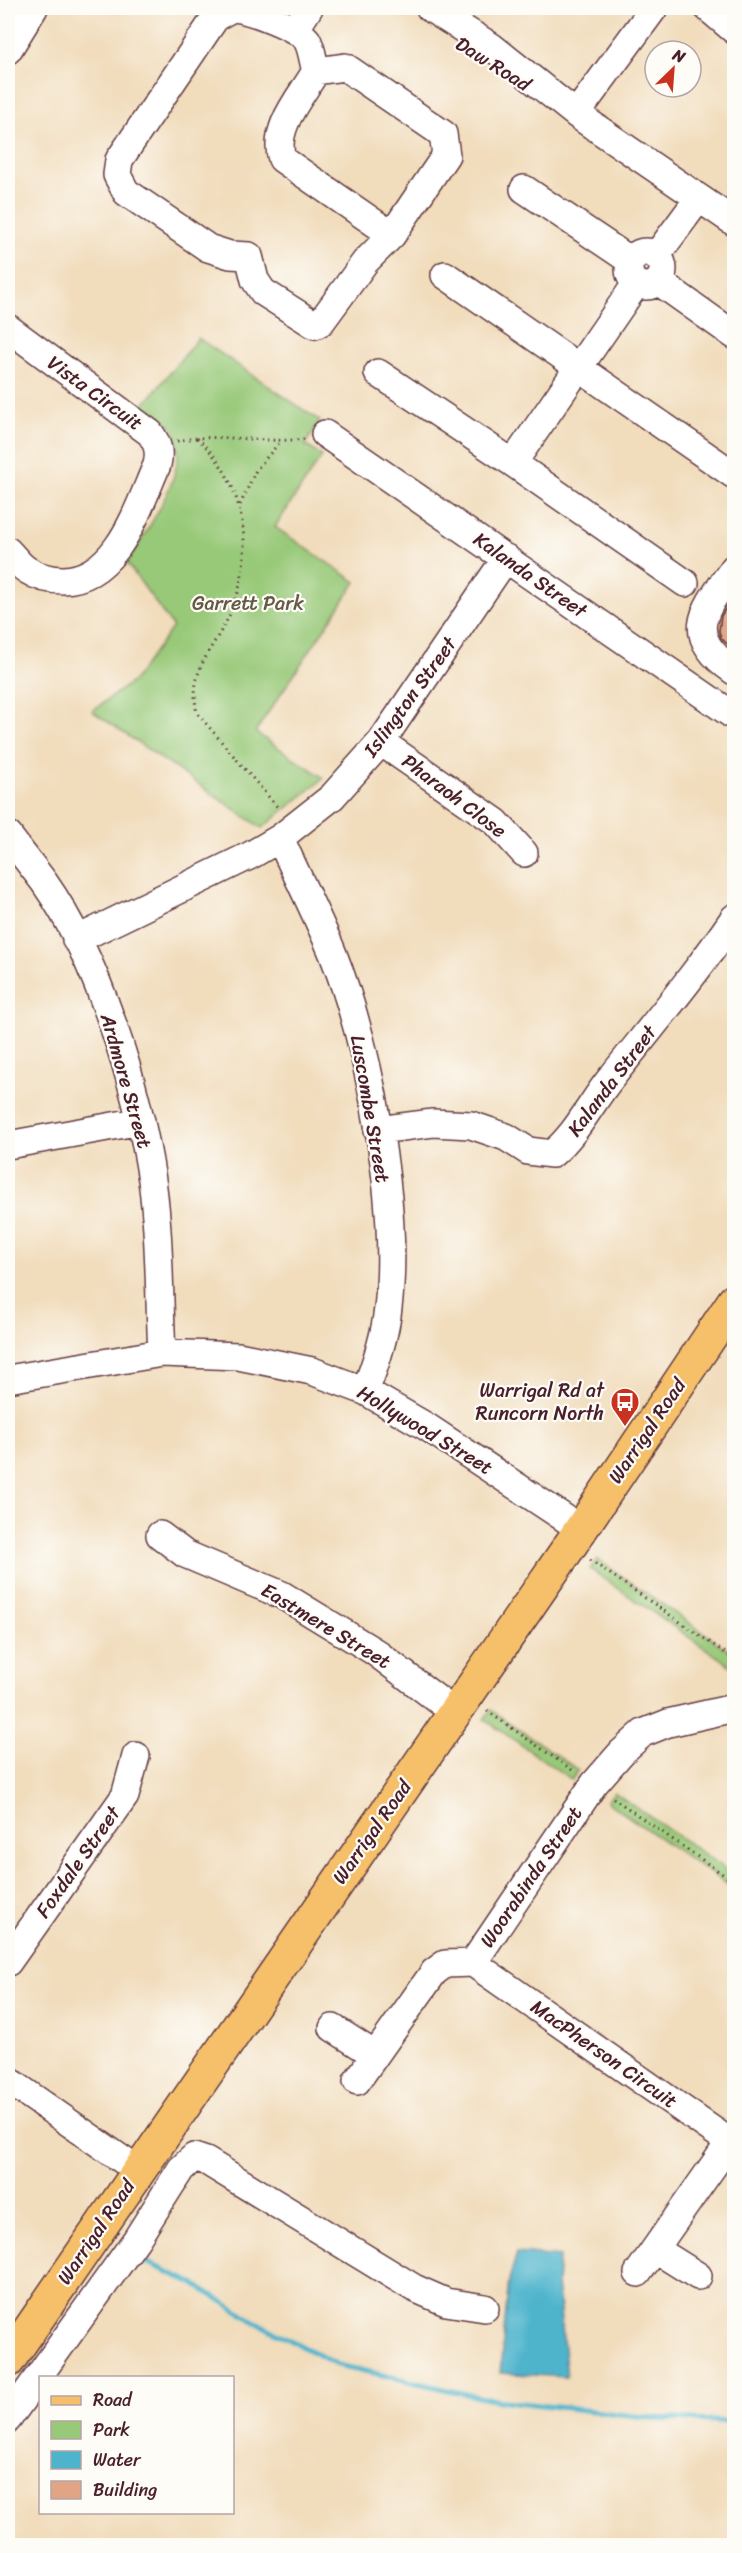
<svg xmlns="http://www.w3.org/2000/svg" width="742" height="2553" font-family="Sriracha,sans-serif">
	<rect width="100%" height="100%" fill="#fdfcf7"/>
	<filter id="ink" filterUnits="userSpaceOnUse"><feTurbulence type="fractalNoise" baseFrequency=".0167" numOctaves="2"/><feDisplacementMap in="SourceGraphic" scale="12" xChannelSelector="R" yChannelSelector="G"/><feConvolveMatrix kernelMatrix="1 2 1 2 8 2 1 2 1" color-interpolation-filters="sRGB"/></filter>
	<filter id="wash" filterUnits="userSpaceOnUse"><feTurbulence type="fractalNoise" baseFrequency=".008" numOctaves="4" result="noise"/><feDisplacementMap in="SourceGraphic" scale="24" xChannelSelector="R" yChannelSelector="G"/><feGaussianBlur stdDeviation="1.35" result="paint"/><feColorMatrix in="noise" values="0 0 0 0 0 0 0 0 0 0 0 0 0 0 0 0 0 1.4 0 .05"/><feComposite in="paint" operator="in"/></filter>
	<g filter="url(#wash)">
		<rect width="100%" height="100%" fill="#f1dcbb"/>
		<path fill="#98c978" stroke="#717452" stroke-width="1.5" d="M198 338 320 421 305 445 322 456 275 527 356 582 255 732 324 778 262 828 92 711 133 681 173 627 127 563C146 531 195 465 172 428 166 418 153 412 143 406Z
			M597 1559 734 1654V1668L590 1569Z
			M491 1710 578 1770 572 1780 484 1719Z
			M614 1792 734 1875V1889L607 1802Z"/>
		<path fill="#4eb4cc" stroke="#4c6a7c" stroke-width="1.5" d="M517 2253 559 2257 557 2283 567 2377 500 2373 509 2280Z"/>
		<g fill="none" stroke-linecap="round" stroke-linejoin="round">
			<path stroke="#4eb4cc" stroke-width="5" d="M139 2259 193 2283 252 2320 338 2365 488 2399 652 2418 734 2422"/>
		</g>
		<g id="blocks">
			<path fill="#e1a585" d="M735 594V651L721 638 719 631 721 616Z"/>
		</g>
	</g>
	<g filter="url(#ink)">
		<use href="#blocks" fill-opacity="0" stroke="#633b41" stroke-width="1.5"/>
		<g fill="none" stroke-linecap="round" stroke-linejoin="round">
			<g stroke="#633b41" stroke-width="30">
				<path id="minor" d="M232 8 216 17 119 160 117 175 126 192 208 248 230 255 249 256 255 280 263 292 315 325 321 322 365 262 392 235 446 155 443 134 345 67 316 71
					M235 8C251 10 297 27 307 40 312 48 313 62 316 71 301 97 272 128 282 159L392 235
					M430 8 492 47 576 114 734 222
					M708 8 734 30
					M295 30 309 8
					M8 50 34 8
					M576 114 654 8
					M524 189 631 261
					M629 269a17 17 0 1 1 34 0a17 17 0 1 1-34 0Z
					M656 256 699 198
					M445 275 734 475
					M658 281 734 335
					M8 328 150 433C158 444 160 452 157 465 138 507 118 579 63 580 51 580 38 577 27 570 20 566 14 557 8 551
					M378 373 513 463 685 583
					M325 434 734 716
					M513 463 636 284
					M734 568C704 610 681 635 734 671
					M381 742 496 822 524 853
					M8 835C20 851 32 866 44 882 98 958 138 1088 152 1180 160 1237 159 1296 162 1353
					M280 838C297 876 317 915 333 954 370 1048 400 1208 388 1308 385 1337 376 1364 365 1391
					M76 940 251 855 280 838 332 797 381 742 506 558
					M378 1130 433 1123 471 1125 506 1137 528 1151 552 1154C578 1132 590 1104 611 1078 653 1025 696 974 734 918
					M8 1145 141 1121
					M8 1379 162 1353 238 1356 312 1371 365 1391 427 1427 581 1529
					M160 1535 185 1554 282 1595 375 1652 454 1712
					M8 1962 125 1796 136 1756
					M473 1963 734 2145
					M333 2028 375 2055
					M8 2080 137 2170
					M357 2081 434 1972 445 1964 473 1963 594 1784 622 1752 643 1733 668 1723 734 1708
					M655 2249 698 2276
					M638 2273 730 2142
					M8 2419 136 2240 181 2169 194 2157 206 2161 414 2288 446 2302 485 2308"/>
			</g>
			<g stroke="#633b41" stroke-width="36">
				<path id="major" d="M8 2361 569 1547 734 1301"/>
			</g>
			<path stroke="#633b41" stroke-width="3" stroke-dasharray="1.5 4.5" stroke-linecap="butt" d="M197 438C246 481 257 557 229 616 212 651 188 670 197 713L279 809
				M177 441C219 432 262 444 305 439
				M240 505 256 470 279 443
				M590 1560 734 1659
				M487 1711 575 1772
				M613 1798 734 1882"/>
			<use href="#minor" stroke="#fff" stroke-width="27"/>
			<use href="#major" stroke="#f6c06b" stroke-width="33"/>
		</g>
	</g>
	<defs>
		<g id="bus-pin" transform="scale(1.5)"><path d="M0 17L-7.5 6A9.5 9.5 0 1 1 7.5 6Z" fill="#c8321e" stroke="#fdfcf7"/><path d="M-5-6H5V4H4V6H2V4H-2V6H-4V4H-5ZM-3.5-4V0h7V-4ZM-3.5 1.2v1.5H-2V1.2ZM2 1.2v1.5H3.5V1.2Z" fill="#fff"/></g>
	</defs>
	<g fill-rule="evenodd">
		<use href="#bus-pin" x="625" y="1402"/>
	</g>
	<g text-anchor="middle" dominant-baseline="central" stroke-width="4.5" stroke-linejoin="round" paint-order="stroke">
		<g font-size="20" fill="#4a1f2b" stroke="#fdfcf7">
			<text transform="translate(493 64) rotate(32)">Daw Road</text>
			<text transform="translate(95 393) rotate(36)">Vista Circuit</text>
			<text transform="translate(530 575) rotate(35)">Kalanda Street</text>
			<text transform="translate(410 697) rotate(-54)">Islington Street</text>
			<text transform="translate(454 796) rotate(37)">Pharaoh Close</text>
			<text transform="translate(126 1081) rotate(74)">Ardmore Street</text>
			<text transform="translate(612 1081) rotate(-53)">Kalanda Street</text>
			<text transform="translate(370 1109) rotate(80)">Luscombe Street</text>
			<text transform="translate(425 1430) rotate(31)">Hollywood Street</text>
			<text transform="translate(647 1431) rotate(-56)">Warrigal Road</text>
			<text transform="translate(326 1626) rotate(31)">Eastmere Street</text>
			<text transform="translate(372 1832) rotate(-55)">Warrigal Road</text>
			<text transform="translate(78 1862) rotate(-55)">Foxdale Street</text>
			<text transform="translate(531 1877) rotate(-56)">Woorabinda Street</text>
			<text transform="translate(604 2054) rotate(35)">MacPherson Circuit</text>
			<text transform="translate(96 2232) rotate(-56)">Warrigal Road</text>
		</g>
		<g font-size="20" fill="#655a46" stroke="#fdfcf7">
			<text x="248" y="603">Garrett Park</text>
		</g>
		<g font-size="20" fill="#4a1f2b" stroke="#fdfcf7" text-anchor="end">
			<text x="604" y="1390">Warrigal Rd at<tspan x="604" dy="23">Runcorn North</tspan></text>
		</g>
	</g>
	<rect width="742" height="2553" fill="none" stroke="#fdfcf7" stroke-width="30"/>
	<rect x="39" y="2376" width="195" height="138" fill="#fdfcf7" stroke="#b5a4a5" stroke-width="1.5"/>
	<rect x="51" y="2396" width="30" height="9" fill="#f6c06b" stroke="#b5a4a5" stroke-width="1.5"/>
	<text x="93" y="2406" font-size="18" fill="#4a1f2b">Road</text>
	<rect x="51" y="2421" width="30" height="18" fill="#98c978" stroke="#b5a4a5" stroke-width="1.5"/>
	<text x="93" y="2436" font-size="18" fill="#4a1f2b">Park</text>
	<rect x="51" y="2451" width="30" height="18" fill="#4eb4cc" stroke="#b5a4a5" stroke-width="1.5"/>
	<text x="93" y="2466" font-size="18" fill="#4a1f2b">Water</text>
	<rect x="51" y="2481" width="30" height="18" fill="#e1a585" stroke="#b5a4a5" stroke-width="1.5"/>
	<text x="93" y="2496" font-size="18" fill="#4a1f2b">Building</text>
	<g transform="translate(673 69) rotate(25)"><circle r="28" fill="#fdfcf7" stroke="#b5a4a5" stroke-width="1.5"/>
	<path d="M0-4.5L10 22L0 15L-10 22Z" fill="#c8321e"/>
	<text y="-9" font-size="16" font-weight="bold" text-anchor="middle" fill="#4a1f2b">N</text>
	</g>
</svg>
